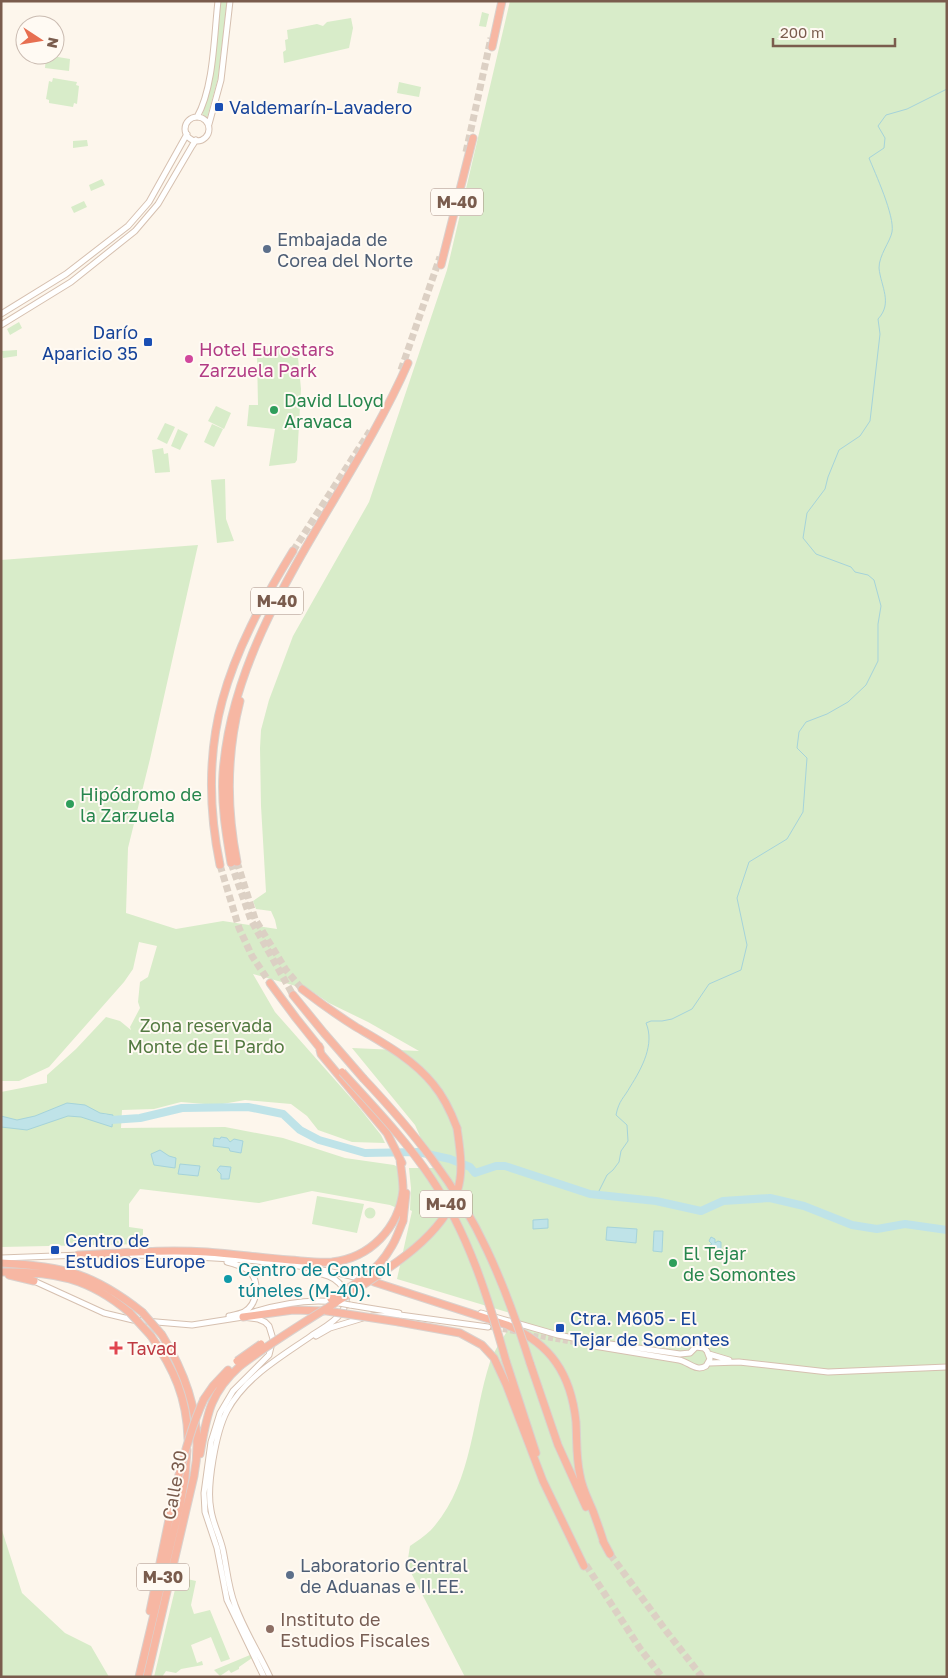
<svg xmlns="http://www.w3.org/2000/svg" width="948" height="1678" font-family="'Golos Text',sans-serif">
	<rect width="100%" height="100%" fill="#fdf6ec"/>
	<path fill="#d8ecc9" d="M221 1H227L218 78 207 118 202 116 212 77Z
		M510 1H947V1677H465L407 1565 410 1546C417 1541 425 1536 431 1530 473 1484 472 1417 490 1362 496 1346 509 1330 517 1315L397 1279 412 1211 410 1210 411 1188 409 1168H443L433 1166 415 1125 352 1048 419 1051 368 1022 329 1003 310 990 253 974 275 1012 358 1106 381 1135 385 1143 352 1142 318 1130 307 1116 291 1104 245 1100 217 1105 181 1102 154 1109 122 1110 121 1128 225 1127 283 1138 345 1158 394 1165 398 1167 400 1193 397 1208 390 1205 312 1191 259 1203 140 1189 129 1204V1227L143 1229V1244L1 1247V1092L47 1083V1075L76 1049 106 1017 120 1021 131 1030 130 1027 140 1008 138 1002 140 982 148 977 157 946 139 942 133 969 124 982 49 1067 19 1081H1V560L198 545 150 759 128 848 126 913 176 929 223 921 277 929 275 920 271 911 256 909 253 901 266 892 261 806 260 748 261 730 269 700 293 636 369 502 447 270Z
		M482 12 489 14 486 27 479 26Z
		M351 18 353 28 349 48 284 63 283 52 286 50 285 40 288 39 287 30 317 24 323 26 327 22Z
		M46 55 70 59 69 71 45 68Z
		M53 78 77 82 76 85 79 86 77 104 74 103 73 107 49 103V100L46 99 49 81 52 82Z
		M399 82 421 87 419 97 397 93Z
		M87 140 88 146 73 148V141Z
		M102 179 105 185 91 191 89 185Z
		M84 201 87 207 74 213 71 207Z
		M19 322 22 328 10 335 7 329Z
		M297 347 301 389 297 460 295 463 269 466 275 429 247 426 249 405H258L257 355 261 349Z
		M17 350V356L3 358 2 351Z
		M216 406 231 413 224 429 208 421Z
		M165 423 175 427 167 444 157 439Z
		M212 424 223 429 214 447 204 442Z
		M178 429 188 434 180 450 171 446Z
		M163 448 164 454 168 453 170 472 155 473 152 450Z
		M225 479 226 519 234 541 217 543 211 480Z
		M317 1196 364 1204 357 1233 312 1224Z
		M364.5 1213a5.5 5.5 0 1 1 11 0a5.5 5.5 0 1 1-11 0Z
		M1 1527 22 1593 65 1633 91 1646 109 1677H1Z
		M178 1577 196 1581 191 1605 194 1614 210 1610 230 1659 221 1662 211 1637 191 1645 197 1663 202 1661 203 1665 181 1669 176 1673 166 1671 162 1677H154Z
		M250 1655 252 1658 239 1667V1669L231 1673 229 1670 220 1676 214 1670Z"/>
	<path fill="#bfe3e8" stroke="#a5d3da" d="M67 1103 85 1105 100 1113 113 1115 112 1127 81 1117 68 1116 27 1130 1 1127V1116L17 1120 35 1116Z
		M221 1137 227 1138 230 1142 234 1139 243 1141 241 1153 230 1151 229 1148 213 1146 214 1138 220 1139Z
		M160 1150 169 1156 176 1158 175 1168 154 1165 151 1154Z
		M180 1164 200 1166 198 1176 178 1174Z
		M220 1166 231 1167 229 1179H221V1174L217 1170Z
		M548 1219V1228L533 1229V1220Z
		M607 1227 637 1229 636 1243 606 1240Z
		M654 1231H663L662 1252 653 1251Z
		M711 1237 715 1239V1243L718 1241 721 1242V1249L717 1250 715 1248V1250L712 1252 708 1251V1246L712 1244 709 1241Z"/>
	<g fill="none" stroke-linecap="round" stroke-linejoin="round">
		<path stroke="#a5d3da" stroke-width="1" d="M597 1195 607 1175 613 1170 619 1162 621 1151 628 1141 627 1125 616 1115C619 1100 624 1098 630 1087 642 1068 655 1044 646 1023L651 1021H662L672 1019 692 1009 709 984 741 970 747 945 737 898 749 862 787 839 803 812 807 758 797 748 799 732 806 722 827 714 848 702 866 685 878 661V624L881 606 874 580 868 575 855 572 851 567 816 554 803 538 807 513 825 489 828 477 839 450 860 436 870 421 880 334 878 319C893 303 881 287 879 268 879 255 890 242 892 232 895 216 875 173 869 158L884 148 885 138 878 126 886 115 907 109 947 89"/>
		<path stroke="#bfe3e8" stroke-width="8" d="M104 1118 111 1120 140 1118 182 1108 248 1107 283 1114 300 1130 319 1140 365 1153 418 1152 450 1159 470 1167 475 1173 496 1166H505L590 1194 656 1201 701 1211 723 1201 770 1198 804 1206 852 1225 877 1229 905 1224 947 1230"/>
		<path stroke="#dcd0c4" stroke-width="5" stroke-dasharray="5 2.5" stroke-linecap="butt" d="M488 1327 517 1332
			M526 1334 588 1345"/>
		<path stroke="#dcd0c4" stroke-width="7" stroke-dasharray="7 3.5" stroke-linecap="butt" d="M466 152 491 38
			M401 370 440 257
			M293 551 370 431
			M237 862 255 919 286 970 302 989
			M231 863 251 920 293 995
			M220 865 239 928 252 956 270 983
			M610 1554 664 1628 702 1677
			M586 1565 641 1650 662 1677"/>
		<g stroke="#d6c0b0" stroke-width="7">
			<path id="secondary" d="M197 117C214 87 214 35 218 1
				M185 129a12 12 0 1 1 24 0a12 12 0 1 1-24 0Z
				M209 124 221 80 230 1
				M1 314 66 274 128 226 149 202 187 134
				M1 325 71 282 135 231 158 204 192 146 196 140
				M132 1255C209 1257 288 1259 362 1279
				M1 1258 81 1255
				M227 1262C235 1264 243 1266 249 1271 260 1281 258 1304 244 1312 240 1314 234 1315 229 1316
				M34 1281 104 1313 133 1320 192 1325 243 1317 258 1319 265 1322 269 1326 273 1339 269 1355 233 1391 220 1413 211 1442 204 1493 205 1512 217 1548 227 1600 264 1677
				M350 1305 399 1313
				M481 1313 558 1335 589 1341 680 1354 690 1353 696 1347 704 1348 707 1351 710 1359 706 1366C696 1372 689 1362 679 1360L588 1345
				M247 1314C275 1305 306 1298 335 1302
				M372 1316 400 1315 488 1327
				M316 1336 330 1328 363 1318
				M709 1354 729 1360
				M709 1363 739 1362 828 1372 947 1367
				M270 1677C259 1653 244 1630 235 1605 228 1587 227 1569 223 1550 220 1536 213 1524 211 1510 206 1487 216 1432 227 1411 245 1377 281 1357 311 1336 321 1329 334 1323 341 1313 354 1295 340 1278 322 1274"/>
		</g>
		<g stroke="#dad1cd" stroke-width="9">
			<path id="highway" d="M492 47 502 1
				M441 265 473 138
				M237 862C226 807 226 756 240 701
				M231 863C226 833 221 803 223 773 234 622 349 498 408 363
				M220 865C194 738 228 657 293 551
				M270 983 296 1018 320 1048
				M302 989C320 1003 337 1015 356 1027 383 1043 413 1059 433 1084 444 1097 451 1112 457 1128
				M293 995 324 1033 363 1078
				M319 1046 321 1054 387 1133 402 1163
				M403 1221 406 1193
				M78 1255C121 1253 164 1249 207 1252 235 1254 262 1258 290 1260 304 1261 318 1263 332 1262 370 1258 399 1228 403 1190 403 1179 401 1170 400 1159
				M1 1263C63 1266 93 1273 142 1312
				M1 1272C53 1271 89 1278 130 1313
				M9 1275 34 1281
				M374 1282 507 1325C551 1344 571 1374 576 1422 577 1440 576 1458 580 1475 582 1488 588 1499 593 1511 597 1522 601 1533 604 1543
				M243 1317 293 1310 325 1311
				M399 1322 460 1333 482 1345 494 1358 506 1384 543 1481 584 1566
				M151 1336C174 1369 187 1398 188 1439
				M506 1361 536 1453
				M530 1363 558 1445 586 1507
				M204 1399 213 1386 228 1370
				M200 1454C207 1415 209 1394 240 1366
				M603 1541 610 1554
				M150 1611 176 1486
				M139 1677 180 1505 185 1478 187 1450
				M147 1677 194 1476C204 1425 188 1377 162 1335"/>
		</g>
		<use href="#secondary" stroke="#fff" stroke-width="5"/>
		<use href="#highway" stroke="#f7b7a3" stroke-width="7"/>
		<g stroke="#d6c0b0" stroke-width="7" stroke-linecap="butt">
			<path id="secondary-bridge" d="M339 1303 350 1305"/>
		</g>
		<g stroke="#dad1cd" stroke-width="9" stroke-linecap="butt">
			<path id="highway-bridge" d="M342 1072C373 1106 405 1139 431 1178 468 1233 488 1297 506 1361
				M363 1078C411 1129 457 1185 487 1250 504 1286 518 1325 530 1363
				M331 1299C352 1286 377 1272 390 1249 396 1241 399 1230 403 1221
				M327 1311 399 1322
				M142 1312 162 1335
				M130 1313 151 1336
				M237 1361 261 1344
				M240 1366C270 1343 303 1323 335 1303 376 1276 440 1242 457 1192 464 1172 460 1149 457 1128
				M176 1486C184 1456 191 1427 204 1399"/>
		</g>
		<use href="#secondary-bridge" stroke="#fff" stroke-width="5"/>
		<use href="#highway-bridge" stroke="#f7b7a3" stroke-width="7"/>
	</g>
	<g fill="#1a4fb4" stroke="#fffaf3" stroke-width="2">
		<rect x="214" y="102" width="10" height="10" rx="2.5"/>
		<rect x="143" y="337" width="10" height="10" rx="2.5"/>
		<rect x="50" y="1245" width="10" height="10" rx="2.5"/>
		<rect x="555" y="1323" width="10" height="10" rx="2.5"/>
	</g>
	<g fill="#5c6f8a" stroke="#fffaf3" stroke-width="2">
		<circle cx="267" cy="249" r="5"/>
		<circle cx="290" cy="1575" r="5"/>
	</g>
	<circle fill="#d1479c" stroke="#fffaf3" stroke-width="2" cx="189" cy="359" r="5"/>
	<g fill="#2e9e5b" stroke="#fffaf3" stroke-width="2">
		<circle cx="274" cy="410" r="5"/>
		<circle cx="70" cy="804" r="5"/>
		<circle cx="673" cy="1263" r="5"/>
	</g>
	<circle fill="#0f9aa8" stroke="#fffaf3" stroke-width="2" cx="228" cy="1279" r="5"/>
	<path fill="#e0444e" stroke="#fffaf3" stroke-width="2" d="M113.5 1340.5h5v5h5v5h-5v5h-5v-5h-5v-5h5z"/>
	<circle fill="#8d6e63" stroke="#fffaf3" stroke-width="2" cx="270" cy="1629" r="5"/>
	<g text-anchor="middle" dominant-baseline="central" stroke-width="4" stroke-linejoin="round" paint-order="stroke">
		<g fill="#fffaf3" stroke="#a28b7f" stroke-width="1">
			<rect x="431" y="188.5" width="52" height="27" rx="4"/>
			<rect x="251" y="587.5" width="52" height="27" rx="4"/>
			<rect x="420" y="1190.5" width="52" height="27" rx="4"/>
			<rect x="137" y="1563.5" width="52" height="27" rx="4"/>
		</g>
		<g font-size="16" font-weight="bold" fill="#7a5c4d">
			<text x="457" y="202">M-40</text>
			<text x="277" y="601">M-40</text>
			<text x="446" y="1204">M-40</text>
			<text x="163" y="1577">M-30</text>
		</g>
		<g font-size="18" fill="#164399" stroke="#fffaf3" text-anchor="start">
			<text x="229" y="107">Valdemarín-Lavadero</text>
			<text x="138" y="332" text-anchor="end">Darío<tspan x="138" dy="21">Aparicio 35</tspan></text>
			<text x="65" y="1240">Centro de<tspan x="65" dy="21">Estudios Europe</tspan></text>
			<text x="570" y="1318">Ctra. M605 - El<tspan x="570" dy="21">Tejar de Somontes</tspan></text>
		</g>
		<g font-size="18" fill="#4e5e75" stroke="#fffaf3" text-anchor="start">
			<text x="277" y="239">Embajada de<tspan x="277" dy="21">Corea del Norte</tspan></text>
			<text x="300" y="1565">Laboratorio Central<tspan x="300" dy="21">de Aduanas e II.EE.</tspan></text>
		</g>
		<g font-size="18" fill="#b23c85" stroke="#fffaf3" text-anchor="start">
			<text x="199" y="349">Hotel Eurostars<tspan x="199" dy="21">Zarzuela Park</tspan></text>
		</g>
		<g font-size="18" fill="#27864d" stroke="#fffaf3" text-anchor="start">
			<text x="284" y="400">David Lloyd<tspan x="284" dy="21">Aravaca</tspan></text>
			<text x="80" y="794">Hipódromo de<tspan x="80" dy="21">la Zarzuela</tspan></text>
			<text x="683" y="1253">El Tejar<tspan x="683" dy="21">de Somontes</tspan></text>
		</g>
		<g font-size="18" fill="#537a41" stroke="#fffaf3">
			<text x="206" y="1025">Zona reservada<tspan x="206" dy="21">Monte de El Pardo</tspan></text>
		</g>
		<g font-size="18" fill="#0d838f" stroke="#fffaf3" text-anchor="start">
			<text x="238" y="1269">Centro de Control<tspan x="238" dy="21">túneles (M-40).</tspan></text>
		</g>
		<g font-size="18" fill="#be3a42" stroke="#fffaf3" text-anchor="start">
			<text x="127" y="1348">Tavad</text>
		</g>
		<g font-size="18" fill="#7a5c4d" stroke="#fffaf3">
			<text transform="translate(174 1485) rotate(-80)">Calle 30</text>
		</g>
		<g font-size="18" fill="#785e54" stroke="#fffaf3" text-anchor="start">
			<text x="280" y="1619">Instituto de<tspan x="280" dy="21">Estudios Fiscales</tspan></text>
		</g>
	</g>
	<rect width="948" height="1678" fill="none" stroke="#7a5c4d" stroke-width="5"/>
	<g transform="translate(40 40) rotate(102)"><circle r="24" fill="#fffaf3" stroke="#cabbb1"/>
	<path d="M0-4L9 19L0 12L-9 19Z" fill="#e76f51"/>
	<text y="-8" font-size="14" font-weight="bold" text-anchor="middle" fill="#7a5c4d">N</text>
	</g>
	<path d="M773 38v8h122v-8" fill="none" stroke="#7a5c4d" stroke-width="2.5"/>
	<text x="780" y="38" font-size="15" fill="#7a5c4d" stroke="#fffaf3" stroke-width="4" paint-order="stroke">200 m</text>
</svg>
